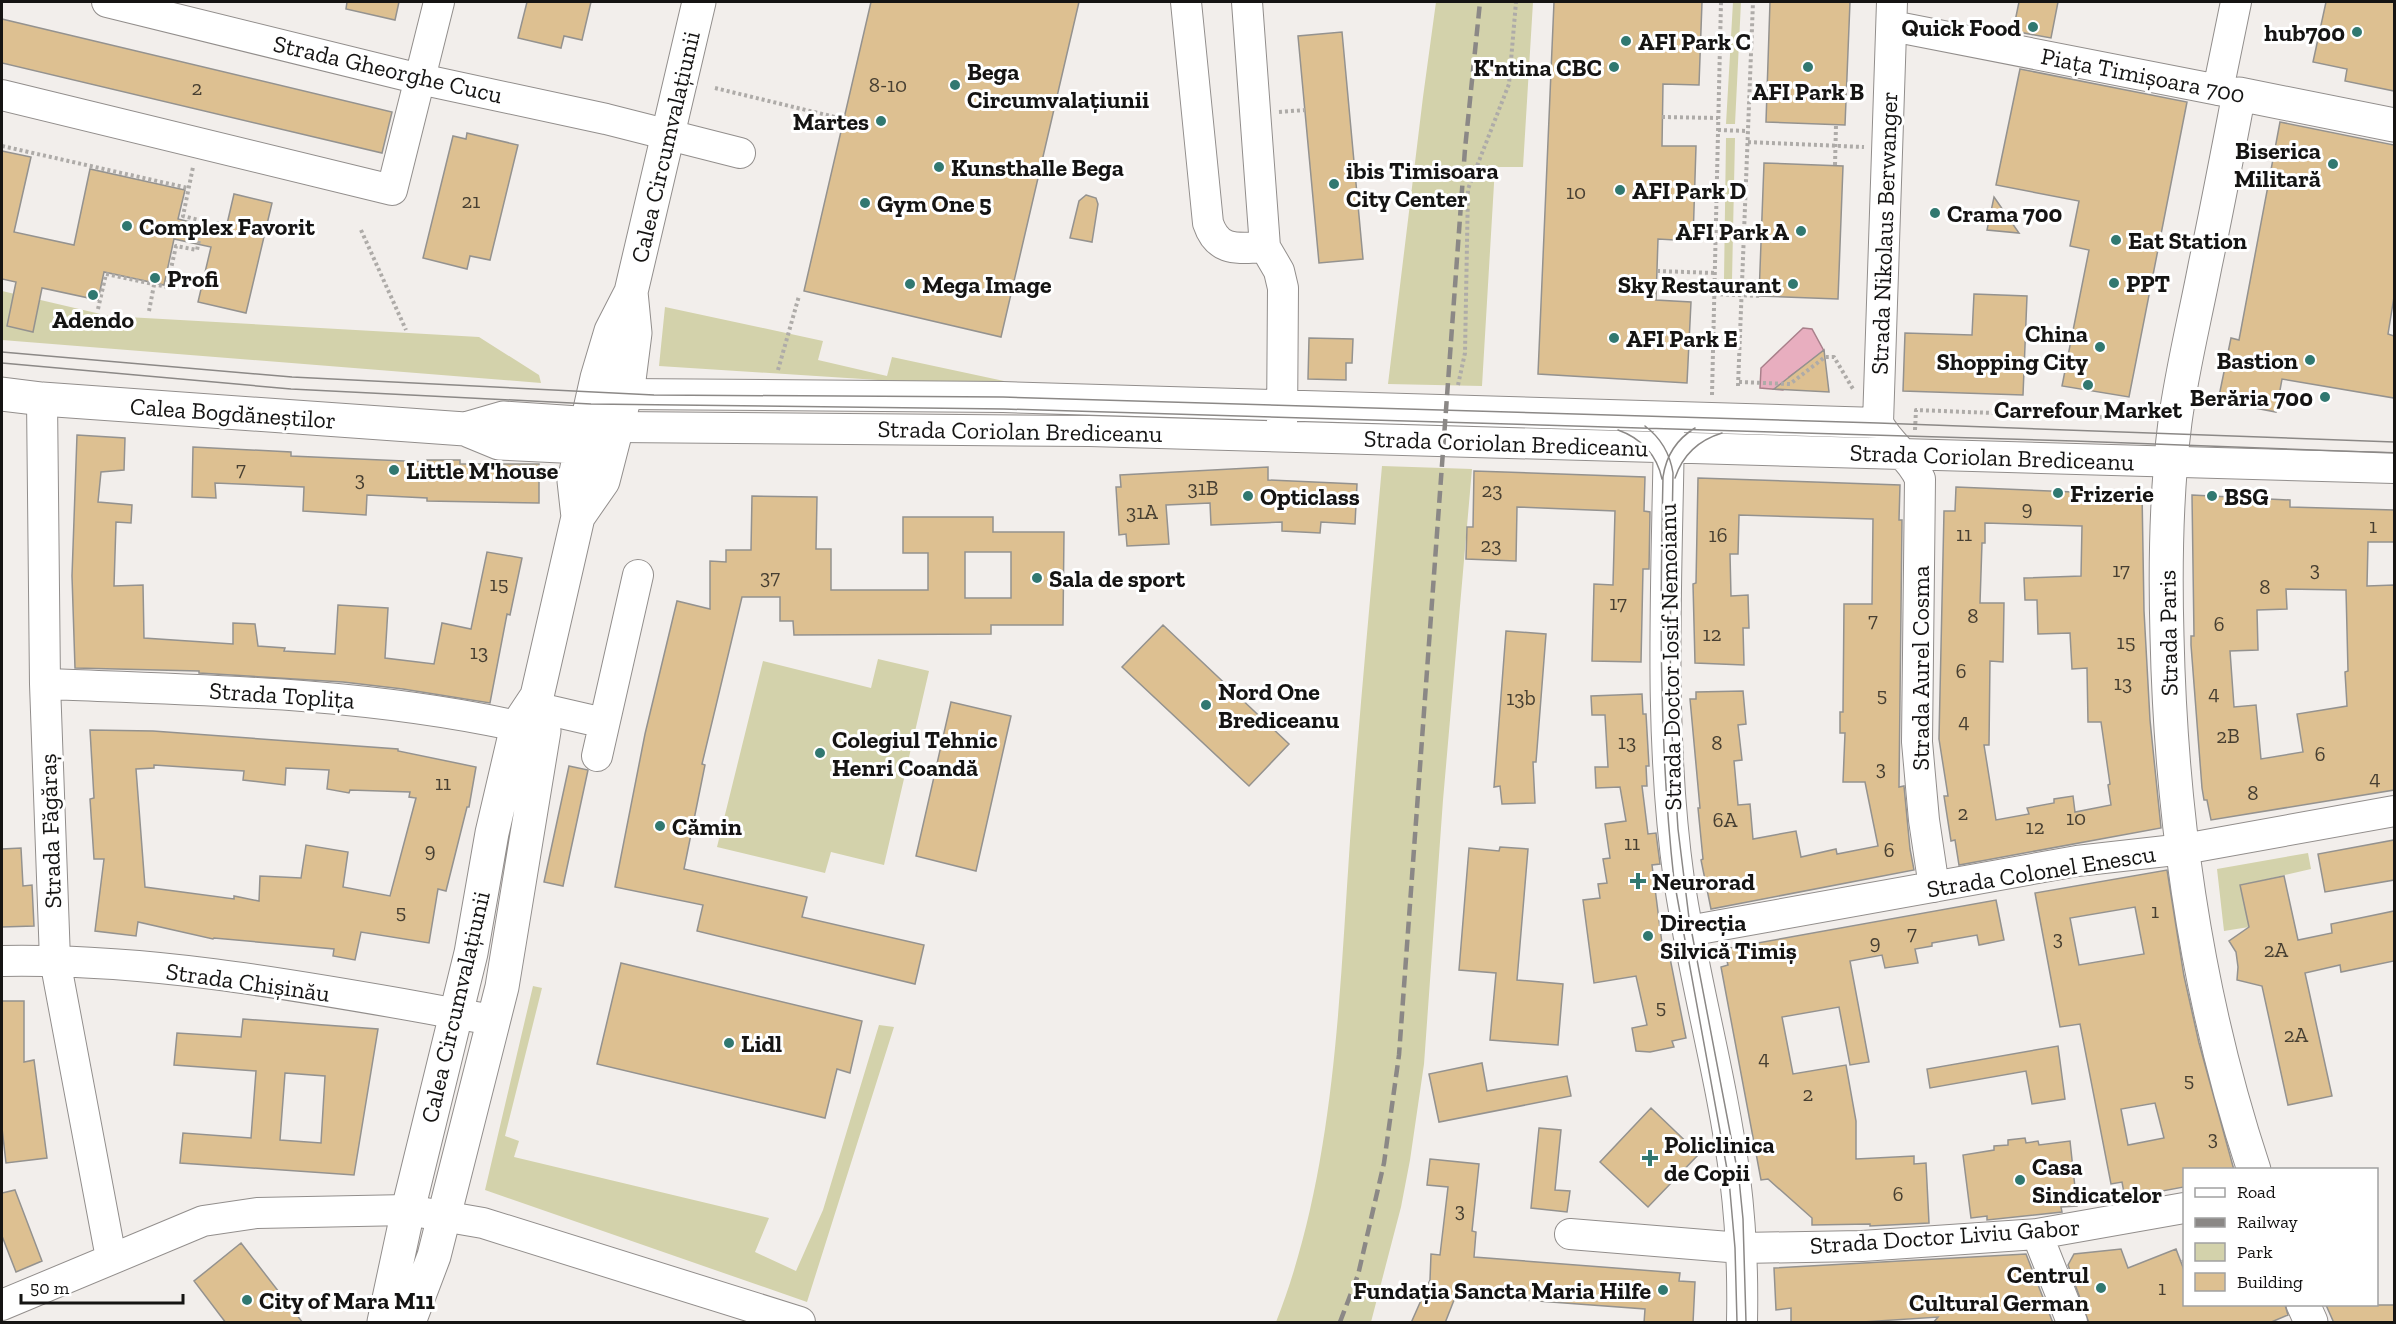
<svg xmlns="http://www.w3.org/2000/svg" width="2396" height="1324" font-family="'Zilla Slab',serif">
	<rect width="100%" height="100%" fill="#f2eeeb"/>
	<path fill="#d3d2ab" d="M1436 2H1533L1523 167H1495L1482 386 1388 384 1423 97Z
		M1733 2H1741L1735 124H1726Z
		M1726 138H1735L1732 280H1724Z
		M2 291 109 316 479 337 539 375 541 383 2 340Z
		M665 307 823 341 818 360 887 376 892 357 1004 381 1002 388 659 366Z
		M1382 466 1472 469 1443 800 1424 1064 1410 1160 1401 1207 1371 1322H1276C1335 1172 1339 1000 1350 841 1359 716 1371 591 1382 466Z
		M878 659 929 671 884 865 831 852 825 873 717 847 763 661 871 688Z
		M2308 853 2311 869 2241 885 2249 927 2224 931 2217 869Z
		M533 986 542 988 505 1136 519 1141 514 1157 769 1218 755 1252 796 1271 823 1210 879 1025 894 1027 807 1302 485 1190Z"/>
	<path fill="#e8aebf" stroke="#a9808b" stroke-width="1.5" d="M1803 328 1812 329 1824 351 1789 377 1783 390 1760 388 1761 368Z"/>
	<path fill="#ddc091" stroke="#94928f" stroke-width="1.5" fill-rule="evenodd" d="M347 2H399L395 20 346 9Z
		M527 2H591L582 40 564 36 561 48 518 38Z
		M871 2H1079L1001 337 804 291Z
		M1554 2H1702L1699 85 1663 84 1662 146H1696L1693 241 1658 239 1656 300 1691 302 1687 383 1538 374Z
		M1770 2H1850L1845 125 1766 122Z
		M2019 2H2058L2051 38 2013 31Z
		M2326 2H2394V91L2345 81 2347 69 2313 62Z
		M2 19 392 112 382 153 2 63Z
		M1342 32 1363 259 1319 263 1298 36Z
		M2020 69 2187 102 2129 397 2062 386 2089 250 2070 246 2079 201 1996 185Z
		M2280 122 2394 145V297L2388 334 2394 336V398L2282 379 2276 412 2218 401 2231 338 2239 340Z
		M467 133 518 145 490 260 470 256 467 269 423 258 453 136 466 139Z
		M2 151 31 157 14 232 74 245 90 169 185 190 178 219 215 228 217 222 227 224 234 194 272 203 246 313 198 302 211 247 174 239 164 285 104 272 98 300 42 288 33 332 7 326 16 282 2 279Z
		M1764 163 1843 166 1838 299 1759 296Z
		M1086 195 1096 198 1098 204 1092 242 1070 238 1079 201Z
		M1994 197 2019 233 1987 230Z
		M1974 294 2027 296 2023 395 1903 391 1905 333 1972 335Z
		M1309 338 1353 339 1352 363H1346V380L1308 379Z
		M1824 350 1829 392 1774 389Z
		M77 435 125 438 124 470 101 472 98 502 132 505 131 523 116 522 114 586 143 585 144 638 233 644V623L255 624 258 646 285 648 284 651 335 654 338 605 388 608 385 658 434 664 442 623 471 629 487 552 522 558 510 615 507 614 490 703 403 689 343 682 199 673V671L75 668 72 576Z
		M193 447 291 452V456L427 462V460H460V464H539V503L427 501V498L367 495 366 515 303 511 304 487 215 483 216 498 192 497Z
		M1268 467V480L1357 484 1355 524 1321 522 1320 533 1282 531V522L1211 525 1210 503 1166 505 1169 544 1127 546 1126 534 1119 535 1116 487H1121L1120 475Z
		M1474 471 1645 477 1644 511 1650 512 1649 569H1643L1641 662 1592 661 1594 584 1613 585 1615 511 1517 507 1516 561 1466 559 1467 527H1473Z
		M1698 478 1900 485 1899 520H1902L1899 787 1904 786 1910 849 1914 870 1711 909 1701 860 1703 859 1698 808H1700L1690 699H1696V692L1743 691 1746 724 1738 725 1742 760 1734 761 1738 805 1750 804 1753 839 1796 831 1801 857 1836 849 1837 854 1878 846 1865 782H1843L1845 733H1840V712H1843L1844 604H1872L1873 519 1739 515 1738 554H1730L1731 596 1748 595 1749 628H1743L1744 665 1695 663 1693 584 1696 583Z
		M1956 487 2097 493 2142 492 2144 611 2150 720 2161 828 1959 865 1955 840 1951 841 1944 796H1948L1939 739 1944 511H1955ZM1985 523 2082 526 2081 576 2024 578 2025 600H2037L2038 634 2070 633 2072 669 2087 668 2088 722H2101L2110 784 2108 785 2111 805 2075 812 2073 796 2054 799V803L2027 808 2029 814 1996 820 1984 745H1989L1990 661 2003 662 2004 603H1980L1982 543H1985Z
		M2192 495 2290 500V507L2394 510V542H2368L2367 586 2394 585V790L2211 820 2207 800H2204L2202 788 2191 645V636H2194ZM2286 589 2346 590 2348 671 2345 672 2347 706 2297 714 2303 752 2261 759 2256 705 2234 707 2230 651 2258 650 2257 610 2287 609Z
		M752 496 817 497 816 549H831V590H928V553H903V517H993V532H1064L1063 625H991V634L794 635 793 621H780V597H742L702 764 705 765 684 869 807 897 802 917 924 945 915 984 697 931 703 905 615 887 645 734 677 601 710 609V561L726 562V550H751ZM965 552H1011V598H965Z
		M1163 625 1289 744 1249 786 1122 667Z
		M1506 631 1546 634 1536 762H1533L1535 803 1502 804 1500 786 1494 787Z
		M1642 694 1643 714H1646L1649 766H1646L1647 786H1642L1648 834 1656 833 1660 864 1652 865 1664 959 1670 958 1686 1038 1672 1041 1674 1047 1650 1052 1636 1051 1632 1028 1647 1025 1636 976 1594 983 1583 900 1600 898 1598 884 1607 883 1603 859 1610 858 1605 824 1626 821 1620 787 1596 788 1595 767H1608L1605 715H1592L1591 696Z
		M951 702 1011 716 976 871 916 856Z
		M90 730 153 731 398 749V751L476 767 469 807H467L446 891 438 889 429 943 361 932 355 960 333 956 334 949 214 938 213 939 138 922 136 936 95 931 104 859H94L90 799 94 798ZM154 765 244 771 243 780 285 785 286 768 329 770 327 789 349 793 350 790 410 792 409 797 416 798 390 896 343 887 348 852 306 845 301 878 260 876 259 901 234 896V899L145 887 136 769 154 768Z
		M569 766 588 770 563 886 544 882Z
		M2394 840V880L2325 892 2318 854Z
		M1500 847 1528 849 1517 980 1563 984 1558 1045 1490 1040 1496 973 1459 970 1469 848 1499 851Z
		M21 848 23 886 32 885 34 926 2 927V849Z
		M2167 870 2184 976 2199 1043 2234 1170H2184V1187L2125 1198 2122 1182 2111 1184 2080 1024 2060 1027 2035 893ZM2135 907 2144 954 2079 965 2070 918ZM2155 1103 2164 1138 2128 1145 2121 1109Z
		M2284 876 2298 940 2332 933 2331 924 2394 911V961L2341 972 2340 965 2305 973 2332 1096 2288 1105 2262 986 2237 980 2238 967 2236 952 2229 941 2249 927 2240 885Z
		M1996 900 2004 940 1979 945 1977 935 1932 943V946L1915 949 1918 963 1885 968 1882 955 1850 961 1869 1062 1850 1065 1839 1007 1782 1017 1793 1074 1846 1065 1856 1121V1159L1914 1156V1164L1926 1163 1929 1223 1870 1226V1224L1812 1225V1218L1768 1179 1761 1180 1721 967 1728 965 1724 949Z
		M621 963 862 1021 850 1073 837 1069 825 1118 597 1064Z
		M2 1001H24V1062L34 1060 47 1158 6 1163 2 1128Z
		M243 1019 378 1029 354 1175 180 1163 183 1133 251 1138 256 1071 174 1065 177 1033 241 1037ZM285 1073 325 1076 321 1143 280 1140Z
		M2058 1046 2065 1099 2032 1104 2026 1071 1930 1088 1927 1069Z
		M1482 1063 1487 1091 1567 1076 1571 1096 1439 1122 1429 1074Z
		M1651 1108 1699 1154 1648 1207 1600 1162Z
		M1539 1128 1561 1130 1555 1190 1570 1191 1567 1212 1531 1208Z
		M2025 1138 2026 1143 2038 1141 2039 1145 2070 1141 2077 1206 2061 1207 2062 1212 1987 1220V1216L1971 1218 1963 1155 1994 1150V1146L2008 1145V1140Z
		M1430 1159 1479 1164 1472 1231 1476 1232 1474 1257 1680 1273 1679 1281 1695 1282 1693 1323H1644L1645 1309 1456 1295 1445 1323H1411L1430 1280 1431 1254 1440 1255 1448 1187 1427 1185Z
		M15 1190 42 1261 16 1272 2 1236V1193Z
		M241 1243 303 1323H226L194 1281Z
		M2121 1249 2128 1268 2176 1249 2184 1270V1305H2285L2288 1315 2269 1323H2089L2068 1265 2074 1254Z
		M2026 1254 2053 1323H1933L1938 1317 1847 1323H1791V1308L1776 1310 1774 1268Z
		M2326 1305H2394V1323H2334Z"/>
	<g fill="none" stroke-linecap="round" stroke-linejoin="round">
		<g stroke="#928e8c" stroke-width="32">
			<path id="minor" d="M107 2 420 79 606 119 740 153
				M1186 2 1208 223C1218 253 1238 248 1265 247
				M1247 2 1265 247 1279 271 1283 288 1282 426
				M1892 2 1878 423C1889 445 1911 457 1920 479L1917 742 1924 820 1934 887
				M1892 26 2239 94
				M2218 90 2236 2
				M2 95 392 190 439 2
				M625 394 1003 397 1878 423
				M42 399 45 684 55 960 111 1258
				M617 427 1089 431 2394 468
				M1669 429C1667 579 1658 731 1679 880 1694 980 1722 1078 1735 1178 1741 1226 1743 1275 1742 1322
				M45 684C203 690 362 692 517 726
				M539 708 604 723
				M597 756 638 575
				M1688 931 2077 861 2184 849 2394 811
				M2 961C167 958 331 992 494 1020
				M1570 1234 1741 1248 1862 1246 2037 1234 2184 1208
				M2037 1234 2072 1322
				M2 1305 203 1221 257 1213 408 1210 483 1223 800 1322"/>
		</g>
		<g stroke="#928e8c" stroke-width="35">
			<path id="major" d="M2 394 42 399 465 429 499 443 582 447 617 427
				M465 429 503 418 608 425
				M578 517 603 481 629 380 635 333 631 292
				M2254 1170C2197 998 2171 816 2167 636 2165 565 2166 493 2175 422 2182 370 2195 318 2205 266 2217 209 2228 151 2239 94L2394 125
				M2303 1304 2311 1322
				M384 1322 408 1210 471 953 492 833 517 726 537 696 578 517 574 481 597 378 611 331 631 292 699 2
				M409 1322 434 1256 502 987 544 731 537 696"/>
		</g>
		<path stroke="#aeaba8" stroke-width="4" stroke-dasharray="3 3" stroke-linecap="butt" d="M715 88 839 118
			M1279 112 1305 110
			M1662 117 1718 118
			M1718 130 1748 131
			M1748 142 1864 147
			M2 146 188 188
			M361 230 406 330
			M1657 271 1715 273
			M1714 294 1759 296
			M98 309 106 274 167 287 176 246 197 250 203 221 183 216 193 167
			M149 311 154 285
			M778 370 799 296
			M1739 382 1790 384 1825 357H1834L1853 389
			M1458 385 1465 353 1468 189 1509 84 1516 2
			M1738 386 1753 2
			M1712 395 1721 2
			M1915 430 1916 410 2147 419
			M2182 1262 2184 1261"/>
		<use href="#minor" stroke="#fff" stroke-width="30"/>
		<use href="#major" stroke="#fff" stroke-width="33"/>
		<path stroke="#8b8886" stroke-width="1.5" d="M2 352 292 377 654 395 1003 397 1878 423 2394 442
			M2 363 291 389 591 404 1004 409 2074 441 2394 453
			M1645 426C1661 438 1670 454 1673 473L1670 643 1672 734 1678 829 1689 918 1739 1179 1743 1219 1746 1322
			M1695 428C1677 439 1666 456 1663 477 1660 612 1659 746 1674 880L1729 1180 1735 1248 1737 1322
			M1618 430C1641 438 1657 455 1662 479
			M1675 478C1683 454 1699 440 1722 433"/>
		<path stroke="#8b8886" stroke-width="4.5" stroke-dasharray="12 6" stroke-linecap="butt" d="M1340 1322 1358 1275 1384 1163 1399 1055 1465 149 1480 2"/>
		<path stroke="#aeaba8" stroke-width="4" stroke-dasharray="3 3" stroke-linecap="butt" d="M1835 165 1836 125"/>
	</g>
	<g fill="#317870" stroke="#fff" stroke-width="2">
		<circle cx="2033" cy="27" r="6"/>
		<circle cx="2357" cy="32" r="6"/>
		<circle cx="1626" cy="41" r="6"/>
		<circle cx="1614" cy="67" r="6"/>
		<circle cx="1808" cy="67" r="6"/>
		<circle cx="955" cy="85" r="6"/>
		<circle cx="881" cy="121" r="6"/>
		<circle cx="2333" cy="164" r="6"/>
		<circle cx="939" cy="167" r="6"/>
		<circle cx="1334" cy="184" r="6"/>
		<circle cx="1620" cy="190" r="6"/>
		<circle cx="865" cy="203" r="6"/>
		<circle cx="1935" cy="213" r="6"/>
		<circle cx="127" cy="226" r="6"/>
		<circle cx="1801" cy="231" r="6"/>
		<circle cx="2116" cy="240" r="6"/>
		<circle cx="155" cy="278" r="6"/>
		<circle cx="2114" cy="283" r="6"/>
		<circle cx="910" cy="284" r="6"/>
		<circle cx="1793" cy="284" r="6"/>
		<circle cx="93" cy="295" r="6"/>
		<circle cx="1614" cy="338" r="6"/>
		<circle cx="2100" cy="347" r="6"/>
		<circle cx="2310" cy="360" r="6"/>
		<circle cx="2088" cy="385" r="6"/>
		<circle cx="2325" cy="397" r="6"/>
		<circle cx="394" cy="470" r="6"/>
		<circle cx="2058" cy="493" r="6"/>
		<circle cx="1248" cy="496" r="6"/>
		<circle cx="2212" cy="496" r="6"/>
		<circle cx="1037" cy="578" r="6"/>
		<circle cx="1206" cy="705" r="6"/>
		<circle cx="820" cy="753" r="6"/>
		<circle cx="660" cy="826" r="6"/>
		<path d="M1635 872h6v6h6v6h-6v6h-6v-6h-6v-6h6z"/>
		<circle cx="1648" cy="936" r="6"/>
		<circle cx="729" cy="1043" r="6"/>
		<path d="M1647 1149h6v6h6v6h-6v6h-6v-6h-6v-6h6z"/>
		<circle cx="2020" cy="1180" r="6"/>
		<circle cx="2101" cy="1288" r="6"/>
		<circle cx="1663" cy="1290" r="6"/>
		<circle cx="247" cy="1300" r="6"/>
	</g>
	<g text-anchor="middle" dominant-baseline="central" stroke-width="6" stroke-linejoin="round" paint-order="stroke">
		<g font-size="21" fill="#473f32">
			<text x="888" y="84">8-10</text>
			<text x="197" y="87">2</text>
			<text x="1576" y="191">10</text>
			<text x="471" y="200">21</text>
			<text x="241" y="468">7</text>
			<text x="360" y="478">3</text>
			<text x="1203" y="487">31B</text>
			<text x="1492" y="489">23</text>
			<text x="2027" y="507">9</text>
			<text x="1142" y="511">31A</text>
			<text x="2373" y="525">1</text>
			<text x="1964" y="533">11</text>
			<text x="1718" y="534">16</text>
			<text x="1491" y="544">23</text>
			<text x="2315" y="568">3</text>
			<text x="2121" y="569">17</text>
			<text x="770" y="576">37</text>
			<text x="499" y="583">15</text>
			<text x="2265" y="586">8</text>
			<text x="1618" y="602">17</text>
			<text x="1973" y="615">8</text>
			<text x="1873" y="619">7</text>
			<text x="2219" y="623">6</text>
			<text x="1712" y="633">12</text>
			<text x="2126" y="641">15</text>
			<text x="479" y="651">13</text>
			<text x="1961" y="670">6</text>
			<text x="2123" y="682">13</text>
			<text x="2214" y="692">4</text>
			<text x="1882" y="694">5</text>
			<text x="1521" y="697">13b</text>
			<text x="1964" y="720">4</text>
			<text x="2228" y="735">2B</text>
			<text x="1627" y="741">13</text>
			<text x="1717" y="742">8</text>
			<text x="2320" y="753">6</text>
			<text x="1881" y="767">3</text>
			<text x="2375" y="777">4</text>
			<text x="443" y="782">11</text>
			<text x="2253" y="792">8</text>
			<text x="1963" y="812">2</text>
			<text x="2076" y="817">10</text>
			<text x="1725" y="819">6A</text>
			<text x="2035" y="826">12</text>
			<text x="1632" y="842">11</text>
			<text x="430" y="849">9</text>
			<text x="1889" y="849">6</text>
			<text x="2155" y="910">1</text>
			<text x="401" y="911">5</text>
			<text x="1912" y="932">7</text>
			<text x="2058" y="937">3</text>
			<text x="1875" y="941">9</text>
			<text x="2276" y="949">2A</text>
			<text x="1661" y="1006">5</text>
			<text x="2296" y="1034">2A</text>
			<text x="1764" y="1057">4</text>
			<text x="2189" y="1079">5</text>
			<text x="1808" y="1093">2</text>
			<text x="2213" y="1137">3</text>
			<text x="1898" y="1193">6</text>
			<text x="1460" y="1209">3</text>
			<text x="2162" y="1287">1</text>
		</g>
		<g font-size="24" font-weight="bold" fill="#151413" stroke="#fff" text-anchor="start">
			<text x="2021" y="27" text-anchor="end">Quick Food</text>
			<text x="2345" y="32" text-anchor="end">hub700</text>
			<text x="1638" y="41">AFI Park C</text>
			<text x="1602" y="67" text-anchor="end">K'ntina CBC</text>
			<text x="967" y="71">Bega<tspan x="967" dy="28">Circumvalațiunii</tspan></text>
			<text x="1808" y="91" text-anchor="middle">AFI Park B</text>
			<text x="869" y="121" text-anchor="end">Martes</text>
			<text x="2321" y="150" text-anchor="end">Biserica<tspan x="2321" dy="28">Militară</tspan></text>
			<text x="951" y="167">Kunsthalle Bega</text>
			<text x="1346" y="170">ibis Timisoara<tspan x="1346" dy="28">City Center</tspan></text>
			<text x="1632" y="190">AFI Park D</text>
			<text x="877" y="203">Gym One 5</text>
			<text x="1947" y="213">Crama 700</text>
			<text x="139" y="226">Complex Favorit</text>
			<text x="1789" y="231" text-anchor="end">AFI Park A</text>
			<text x="2128" y="240">Eat Station</text>
			<text x="167" y="278">Profi</text>
			<text x="2126" y="283">PPT</text>
			<text x="922" y="284">Mega Image</text>
			<text x="1781" y="284" text-anchor="end">Sky Restaurant</text>
			<text x="93" y="319" text-anchor="middle">Adendo</text>
			<text x="2088" y="333" text-anchor="end">China<tspan x="2088" dy="28">Shopping City</tspan></text>
			<text x="1626" y="338">AFI Park E</text>
			<text x="2298" y="360" text-anchor="end">Bastion</text>
			<text x="2313" y="397" text-anchor="end">Berăria 700</text>
			<text x="2088" y="409" text-anchor="middle">Carrefour Market</text>
			<text x="406" y="470">Little M'house</text>
			<text x="2070" y="493">Frizerie</text>
			<text x="1260" y="496">Opticlass</text>
			<text x="2224" y="496">BSG</text>
			<text x="1049" y="578">Sala de sport</text>
			<text x="1218" y="691">Nord One<tspan x="1218" dy="28">Brediceanu</tspan></text>
			<text x="832" y="739">Colegiul Tehnic<tspan x="832" dy="28">Henri Coandă</tspan></text>
			<text x="672" y="826">Cămin</text>
			<text x="1652" y="881">Neurorad</text>
			<text x="1660" y="922">Direcția<tspan x="1660" dy="28">Silvică Timiș</tspan></text>
			<text x="741" y="1043">Lidl</text>
			<text x="1664" y="1144">Policlinica<tspan x="1664" dy="28">de Copii</tspan></text>
			<text x="2032" y="1166">Casa<tspan x="2032" dy="28">Sindicatelor</tspan></text>
			<text x="2089" y="1274" text-anchor="end">Centrul<tspan x="2089" dy="28">Cultural German</tspan></text>
			<text x="1651" y="1290" text-anchor="end">Fundația Sancta Maria Hilfe</text>
			<text x="259" y="1300">City of Mara M11</text>
		</g>
		<g font-size="24" fill="#151413" stroke="#fff">
			<text transform="translate(388 69) rotate(13)">Strada Gheorghe Cucu</text>
			<text transform="translate(2143 75) rotate(11)">Piața Timișoara 700</text>
			<text transform="translate(665 147) rotate(-77)">Calea Circumvalațiunii</text>
			<text transform="translate(1884 233) rotate(-88)">Strada Nikolaus Berwanger</text>
			<text transform="translate(233 413) rotate(4)">Calea Bogdăneștilor</text>
			<text transform="translate(1020 431) rotate(1)">Strada Coriolan Brediceanu</text>
			<text transform="translate(1506 443) rotate(2)">Strada Coriolan Brediceanu</text>
			<text transform="translate(1992 457) rotate(2)">Strada Coriolan Brediceanu</text>
			<text transform="translate(2168 633) rotate(-91)">Strada Paris</text>
			<text transform="translate(1670 657) rotate(-91)">Strada Doctor Iosif Nemoianu</text>
			<text transform="translate(1920 668) rotate(-90)">Strada Aurel Cosma</text>
			<text transform="translate(282 695) rotate(4)">Strada Toplița</text>
			<text transform="translate(50 831) rotate(-92)">Strada Făgăraș</text>
			<text transform="translate(2041 871) rotate(-9)">Strada Colonel Enescu</text>
			<text transform="translate(248 982) rotate(8)">Strada Chișinău</text>
			<text transform="translate(455 1007) rotate(-77)">Calea Circumvalațiunii</text>
			<text transform="translate(1945 1236) rotate(-4)">Strada Doctor Liviu Gabor</text>
		</g>
	</g>
	<rect width="2396" height="1324" fill="none" stroke="#151413" stroke-width="6"/>
	<rect x="2183" y="1168" width="195" height="138" fill="#ffffff" stroke="#a1a1a1" stroke-width="1.5"/>
	<rect x="2195" y="1188" width="30" height="9" fill="#ffffff" stroke="#a1a1a1" stroke-width="1.5"/>
	<text x="2237" y="1198" font-size="18" fill="#151413">Road</text>
	<rect x="2195" y="1218" width="30" height="9" fill="#8b8886" stroke="#a1a1a1" stroke-width="1.5"/>
	<text x="2237" y="1228" font-size="18" fill="#151413">Railway</text>
	<rect x="2195" y="1243" width="30" height="18" fill="#d3d2ab" stroke="#a1a1a1" stroke-width="1.5"/>
	<text x="2237" y="1258" font-size="18" fill="#151413">Park</text>
	<rect x="2195" y="1273" width="30" height="18" fill="#ddc091" stroke="#a1a1a1" stroke-width="1.5"/>
	<text x="2237" y="1288" font-size="18" fill="#151413">Building</text>
	<path d="M21 1294v9h162v-9" fill="none" stroke="#151413" stroke-width="3"/>
	<text x="30" y="1294" font-size="18" fill="#151413" stroke="#ffffff" stroke-width="4.5" paint-order="stroke">50 m</text>
</svg>
